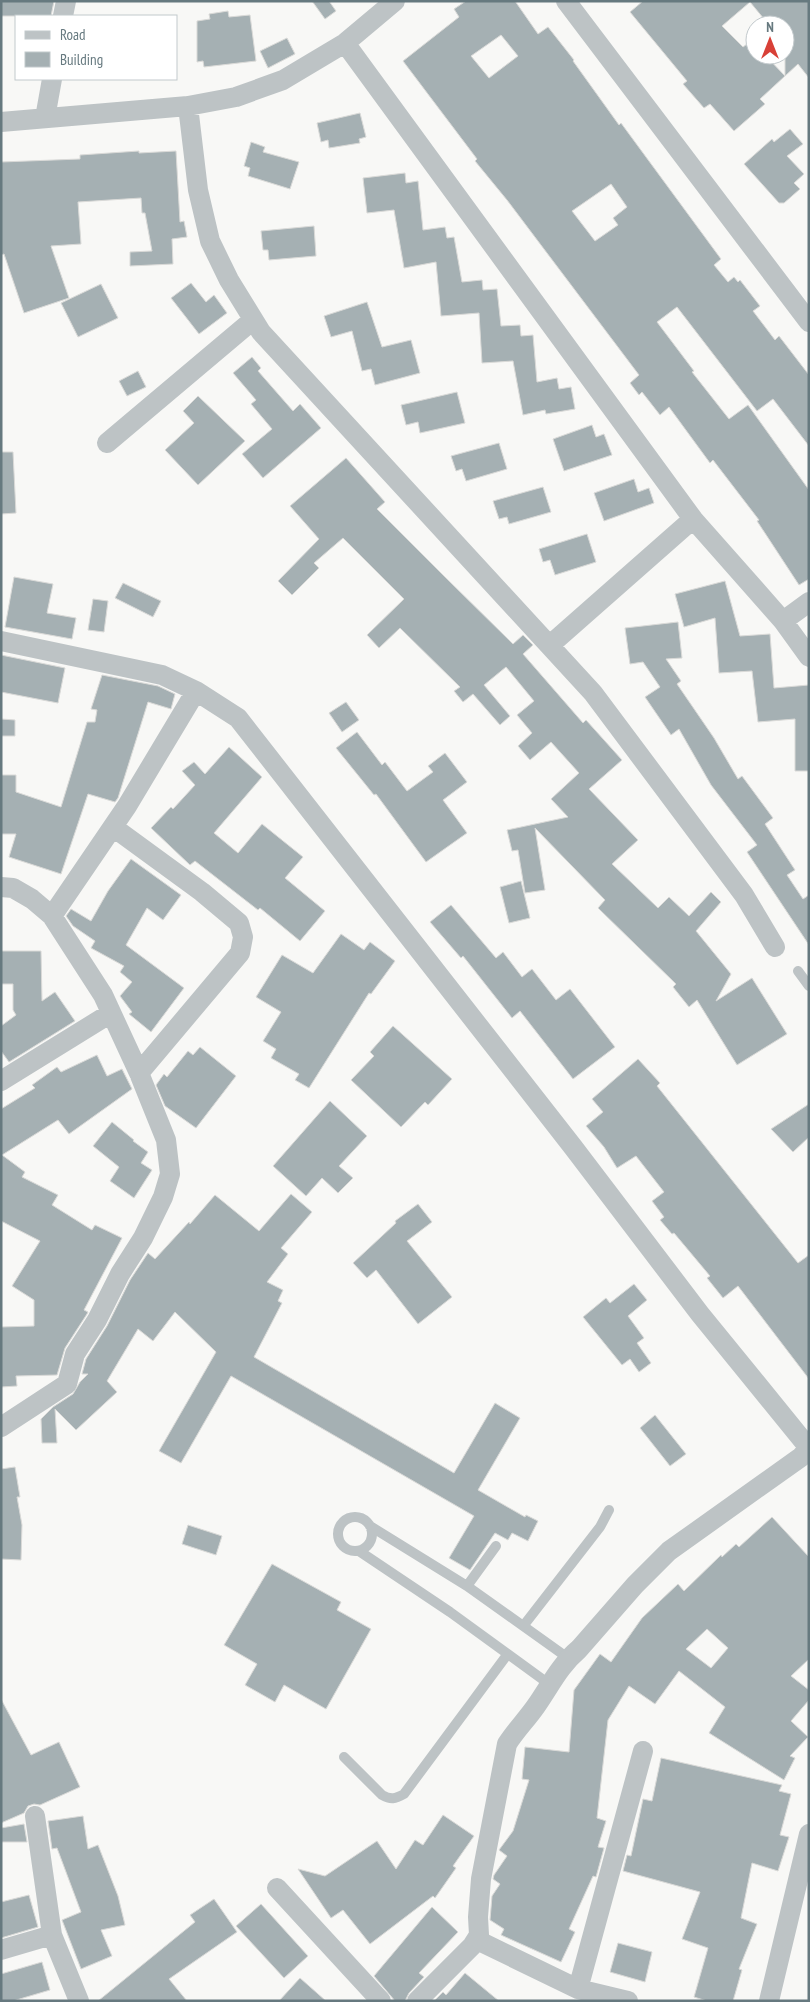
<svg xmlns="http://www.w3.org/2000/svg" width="810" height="2002" font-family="'PT Sans Narrow',sans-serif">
	<rect width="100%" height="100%" fill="#f8f8f6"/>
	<path fill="#a5b0b3" stroke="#dadad8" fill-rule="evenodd" d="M1 1H54L51 16H1Z
		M312 1H329L336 11 325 19Z
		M466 1H515L538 34 548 27 574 60 573 61 619 125 621 123 721 259 714 265 728 282 734 277 738 282 740 280 760 306 753 311 775 340 779 336 809 375V446L773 399 757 411 677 307 657 322 694 371 692 372 729 419 748 405 809 490V579L799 585 757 521 759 520 713 460 710 463 669 407 660 415 642 392 639 395 630 383 639 375 507 200 475 161 477 159 403 61 459 17 454 9ZM501 35 518 56 489 78 471 56ZM611 184 627 207 613 218 618 225 595 241 572 211Z
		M643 1H809V78L798 64 785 76V25H769L750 2 722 26 743 47 755 38V55H765L785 76 760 99 765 104 734 131 710 104 704 108 683 84 687 81 630 12Z
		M228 11 229 17 250 15 256 61 204 67 203 61 197 62V21L210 19 209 14Z
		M287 38 295 54 268 68 260 51Z
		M360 113 366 137 359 139 360 143 329 148 328 140 321 142 317 123Z
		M790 129 803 144 787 156 804 174 794 183 800 189 784 203H779L744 164 772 139 774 142Z
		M251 142 265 147 263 152 299 162 290 189 248 176 250 168 244 166Z
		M139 151V153L176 151 180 222 184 221 187 237 172 239 173 264 130 266V252L152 251 145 213H142L141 198 78 202 81 244 51 246 69 298 24 313 4 254 1 255V162L80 159V155Z
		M405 173 406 183 418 181 423 230 445 227 447 238 454 237 462 282 482 280 483 290 497 289 501 326 520 325 521 336 533 335 537 382 557 378 559 389 571 387 575 409 546 414 545 410 523 415 513 361 482 363 479 313 441 316 436 262 404 268 394 210 367 213 363 178Z
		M314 226 316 256 269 260 268 250H263L261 231Z
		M191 283 206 302 214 295 227 313 199 334 171 298Z
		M101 284 118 318 78 337 61 303Z
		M367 302 382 347 411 340 420 373 375 385 371 369 362 371 352 331 331 337 324 316Z
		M252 357 261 368 258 371 293 411 300 404 321 428 263 478 242 454 272 429 251 404 256 400 233 373Z
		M138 371 146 387 127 396 119 381Z
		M457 392 465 423 420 433 418 422 406 425 401 405Z
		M198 396 245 441 198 485 165 450 194 423 183 411Z
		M592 425 596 437 604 434 612 455 564 471 553 439Z
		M499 443 507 469 466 481 462 469 456 471 451 456Z
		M1 452H13L16 513 1 514Z
		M346 458 385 502 377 509 444 576 513 644 523 635 533 645 523 654 583 723 586 720 622 760 589 789 638 840 612 864 658 908 669 897 689 916 711 892 721 902 696 931 731 974 716 1001 752 978 787 1034 737 1065 697 1000 689 1007 673 987 676 984 598 908 605 900 535 828 545 890 525 893 518 850 512 851 507 830 568 817 551 799 579 773 551 742 530 760 518 746 532 733 517 715 534 701 506 667 484 685 510 716 500 725 473 694 463 702 454 691 460 687 400 628 379 648 367 635 404 599 343 538 314 563 319 568 292 595 278 581 319 539 290 506Z
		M634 479 638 492 649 488 654 503 604 521 594 493Z
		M543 487 551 512 509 524 507 517 499 519 493 501Z
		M587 534 596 562 555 575 550 560 543 562 539 549Z
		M14 577 53 584 47 613 76 618 72 639 5 627Z
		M725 581 740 636 770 634 774 688 809 685V771H795V719L758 722 752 671 719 673 715 618 684 627 675 594Z
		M123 583 161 601 153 617 115 598Z
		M93 599 108 601 104 632 88 630Z
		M678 622 682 658 666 659 681 681 677 684 714 738 738 779 742 776 773 818 765 824 795 870 787 875 803 899 809 895V945L747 852 757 845 711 785 679 729 671 735 645 697 660 687 643 662 630 664 625 628Z
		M1 655 65 668 58 703 1 692Z
		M102 675 158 686 175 694 171 709 148 702 118 798 115 802 88 794 61 874 9 857 16 834H1V775H16V792L61 807 87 722H95L97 710 91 709Z
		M346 702 359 720 342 732 329 713Z
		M1 719 15 720V736H1Z
		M357 732 382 765 385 762 407 791 433 772 428 766 445 753 467 782 443 800 467 833 426 862 376 794 374 795 336 748Z
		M229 747 262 777 214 833 238 853 262 824 303 857 285 878 325 911 300 941 260 908 258 910 195 861 190 865 151 828 171 807 173 809 195 785 182 771 194 762 205 774Z
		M131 859 181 895 163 920 147 908 126 945 184 988 151 1032 129 1014 132 1012 120 996 132 982 120 972 124 966 91 948 95 941 73 926 66 916 71 909 91 921 108 891Z
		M521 881 530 918 509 923 500 887Z
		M451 905 496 958 503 952 522 977 532 969 556 1000 570 989 615 1047 573 1079 520 1011 512 1018 463 956 461 958 430 922Z
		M341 934 364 950 370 942 395 961 371 994 369 993 309 1088 295 1080 299 1074 271 1058 276 1049 263 1041 281 1012 256 997 282 955 313 973Z
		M1 951H41L42 1001 55 992 75 1021 9 1062 1 1051V1026L16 1015 13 1010V984H1Z
		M393 1026 452 1079 428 1105 425 1102 401 1127 351 1080 374 1056 370 1052Z
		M200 1047 236 1076 196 1128 165 1106 156 1085 164 1074 167 1077 188 1051 193 1055Z
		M97 1055 107 1076 122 1069 132 1089 69 1134 58 1120 2 1155 25 1172 22 1177 58 1195 52 1205 92 1230 95 1225 122 1238 84 1310 88 1312 87 1314 65 1348 57 1375 16 1376 17 1386 1 1387V1327L34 1326V1300L12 1286 40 1241 1 1221V1109L35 1088 32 1085 57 1067 61 1072Z
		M638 1059 660 1083 657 1086 798 1263 809 1255V1379L738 1286 723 1298 707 1278 710 1276 674 1233 672 1234 660 1220 664 1217 652 1201 664 1192 636 1156 617 1168 604 1147 586 1126 603 1112 592 1099Z
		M330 1101 367 1136 339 1166 353 1178 338 1193 322 1178 306 1196 273 1166Z
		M809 1104V1137L793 1152 771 1129Z
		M112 1122 134 1140 133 1141 148 1152 141 1163 152 1170 134 1198 110 1181 119 1167 93 1146Z
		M291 1194 312 1212 281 1248 288 1254 267 1282 283 1290 278 1301 282 1303 254 1357 454 1473 495 1403 520 1418 478 1490 525 1517 526 1515 538 1521 528 1541 512 1533 508 1540 495 1533 470 1570 449 1558 474 1516 231 1376 181 1463 159 1451 216 1352 175 1312 153 1341 138 1329 107 1381 117 1392 76 1430 55 1409 57 1443H42L41 1419 53 1407 73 1394 80 1382 88 1374H82L86 1359 107 1326 130 1280 148 1253 155 1259 189 1222 190 1224 215 1195 259 1231Z
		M418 1204 432 1222 407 1241 452 1297 418 1324 376 1270 367 1278 353 1263 396 1223 395 1221Z
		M634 1284 647 1300 628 1316 644 1338 637 1343 651 1363 639 1372 630 1359 622 1365 583 1317 606 1298 610 1303Z
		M655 1415 686 1454 670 1466 640 1428Z
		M15 1467 20 1497H17L22 1525 21 1560 1 1559V1469Z
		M772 1517 809 1557V1659L791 1676 809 1690V1700L791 1721 808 1737 790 1756 795 1758 784 1780 709 1733 725 1707 679 1671 655 1704 629 1686 608 1720 597 1818 606 1821 598 1847 604 1848 596 1877 593 1876 569 1929 575 1932 561 1962 501 1935 504 1929 490 1920 492 1896 500 1884 493 1879 494 1875 507 1856 499 1850 513 1831 529 1780 522 1779 525 1747 569 1752 574 1690 600 1654 611 1662 642 1618 678 1584 684 1591 721 1555 722 1557 736 1544 739 1547ZM707 1629 728 1648 711 1668 686 1649Z
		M188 1525 222 1536 216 1555 182 1544Z
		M272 1564 341 1602 337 1610 371 1629 326 1709 284 1685 275 1702 245 1685 257 1664 224 1645Z
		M1 1699 31 1755 59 1742 80 1787 40 1805 34 1804 28 1806 24 1813 1 1823Z
		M661 1758 782 1785 779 1791 791 1794 780 1835 789 1837 778 1871 752 1863 741 1918 757 1924 739 1969 742 1970 733 2001H707L694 1997 708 1948 682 1939 700 1892 623 1871 627 1855 631 1856 643 1799 652 1801Z
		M443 1815 474 1836 453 1866 456 1868 435 1898 433 1896 370 1944 343 1910 331 1918 298 1869 325 1876 377 1841 396 1869 415 1840 423 1845Z
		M83 1816 88 1849 98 1845 118 1896 125 1925 101 1930 112 1956 81 1969 62 1920 81 1912 57 1848 52 1849 48 1821Z
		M24 1824 27 1842H1V1828Z
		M29 1895 38 1927 1 1938V1902Z
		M214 1899 237 1932 169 1979 187 2001H98L195 1922 190 1915Z
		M261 1904 308 1956 284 1978 236 1926Z
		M432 1907 458 1932 419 1973 424 1977 409 1993 405 2001H395L374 1976Z
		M618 1943 652 1952 645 1982 610 1972Z
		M42 1962 50 1990 13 2001H1V1974Z
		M465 1973 499 2001H434L443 1992 446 1995Z
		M300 1978 326 2001H279Z"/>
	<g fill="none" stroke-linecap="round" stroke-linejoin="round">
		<path stroke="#bdc3c5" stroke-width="10" d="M798 971 809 986
			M338 1534a17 17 0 1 1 34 0a17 17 0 1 1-34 0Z
			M370 1526 467 1586 568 1658
			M359 1551 450 1612 549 1684
			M467 1586 496 1546
			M524 1625 600 1527 609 1510
			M344 1757 382 1795C391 1800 395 1799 404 1794L507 1655"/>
		<path stroke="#bdc3c5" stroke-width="20" d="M566 1 809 322
			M63 16 66 1
			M345 43 693 519 783 621 809 657
			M188 106 198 190 210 241 229 280 261 332 593 693 744 895 775 947
			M45 118 52 79
			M1 122 188 106 236 97 283 80 345 43 395 1
			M107 443 253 320
			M783 621 809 602
			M1 641 162 675 196 691 238 718 573 1147 700 1314 809 1448
			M550 645 693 519
			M113 827 202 892 239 923 243 937 240 953 139 1073
			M1 887 13 888 32 899 52 916 103 995 139 1073 166 1140 170 1174 163 1197 143 1238 120 1274 97 1320 75 1354 67 1384 1 1427
			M52 916 127 806 196 691
			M1 1081 111 1013
			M35 1816 52 1935 79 2001
			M277 1888 381 2001
			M477 1940 578 1989 628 2001
			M1 1950 52 1935
			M578 1989 643 1751
			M417 2001 472 1946 479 1935 478 1917 481 1879 507 1744C516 1730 527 1719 536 1706 550 1686 560 1665 579 1649L635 1585 669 1551 801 1457 809 1448
			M769 2001 809 1834"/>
	</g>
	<rect width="810" height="2002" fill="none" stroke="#66797f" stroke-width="5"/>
	<rect x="15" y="15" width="162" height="65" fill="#ffffff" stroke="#c2c9cc"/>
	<rect x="25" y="31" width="25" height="8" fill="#bdc3c5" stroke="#c2c9cc"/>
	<text x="60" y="40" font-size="15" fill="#66797f">Road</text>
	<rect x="25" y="52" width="25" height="15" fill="#a5b0b3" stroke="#c2c9cc"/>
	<text x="60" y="65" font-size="15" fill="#66797f">Building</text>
	<g transform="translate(770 40)"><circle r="24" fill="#ffffff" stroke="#c2c9cc"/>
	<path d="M0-4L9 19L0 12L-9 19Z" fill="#d84037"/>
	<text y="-8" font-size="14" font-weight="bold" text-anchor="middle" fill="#66797f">N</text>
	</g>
</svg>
